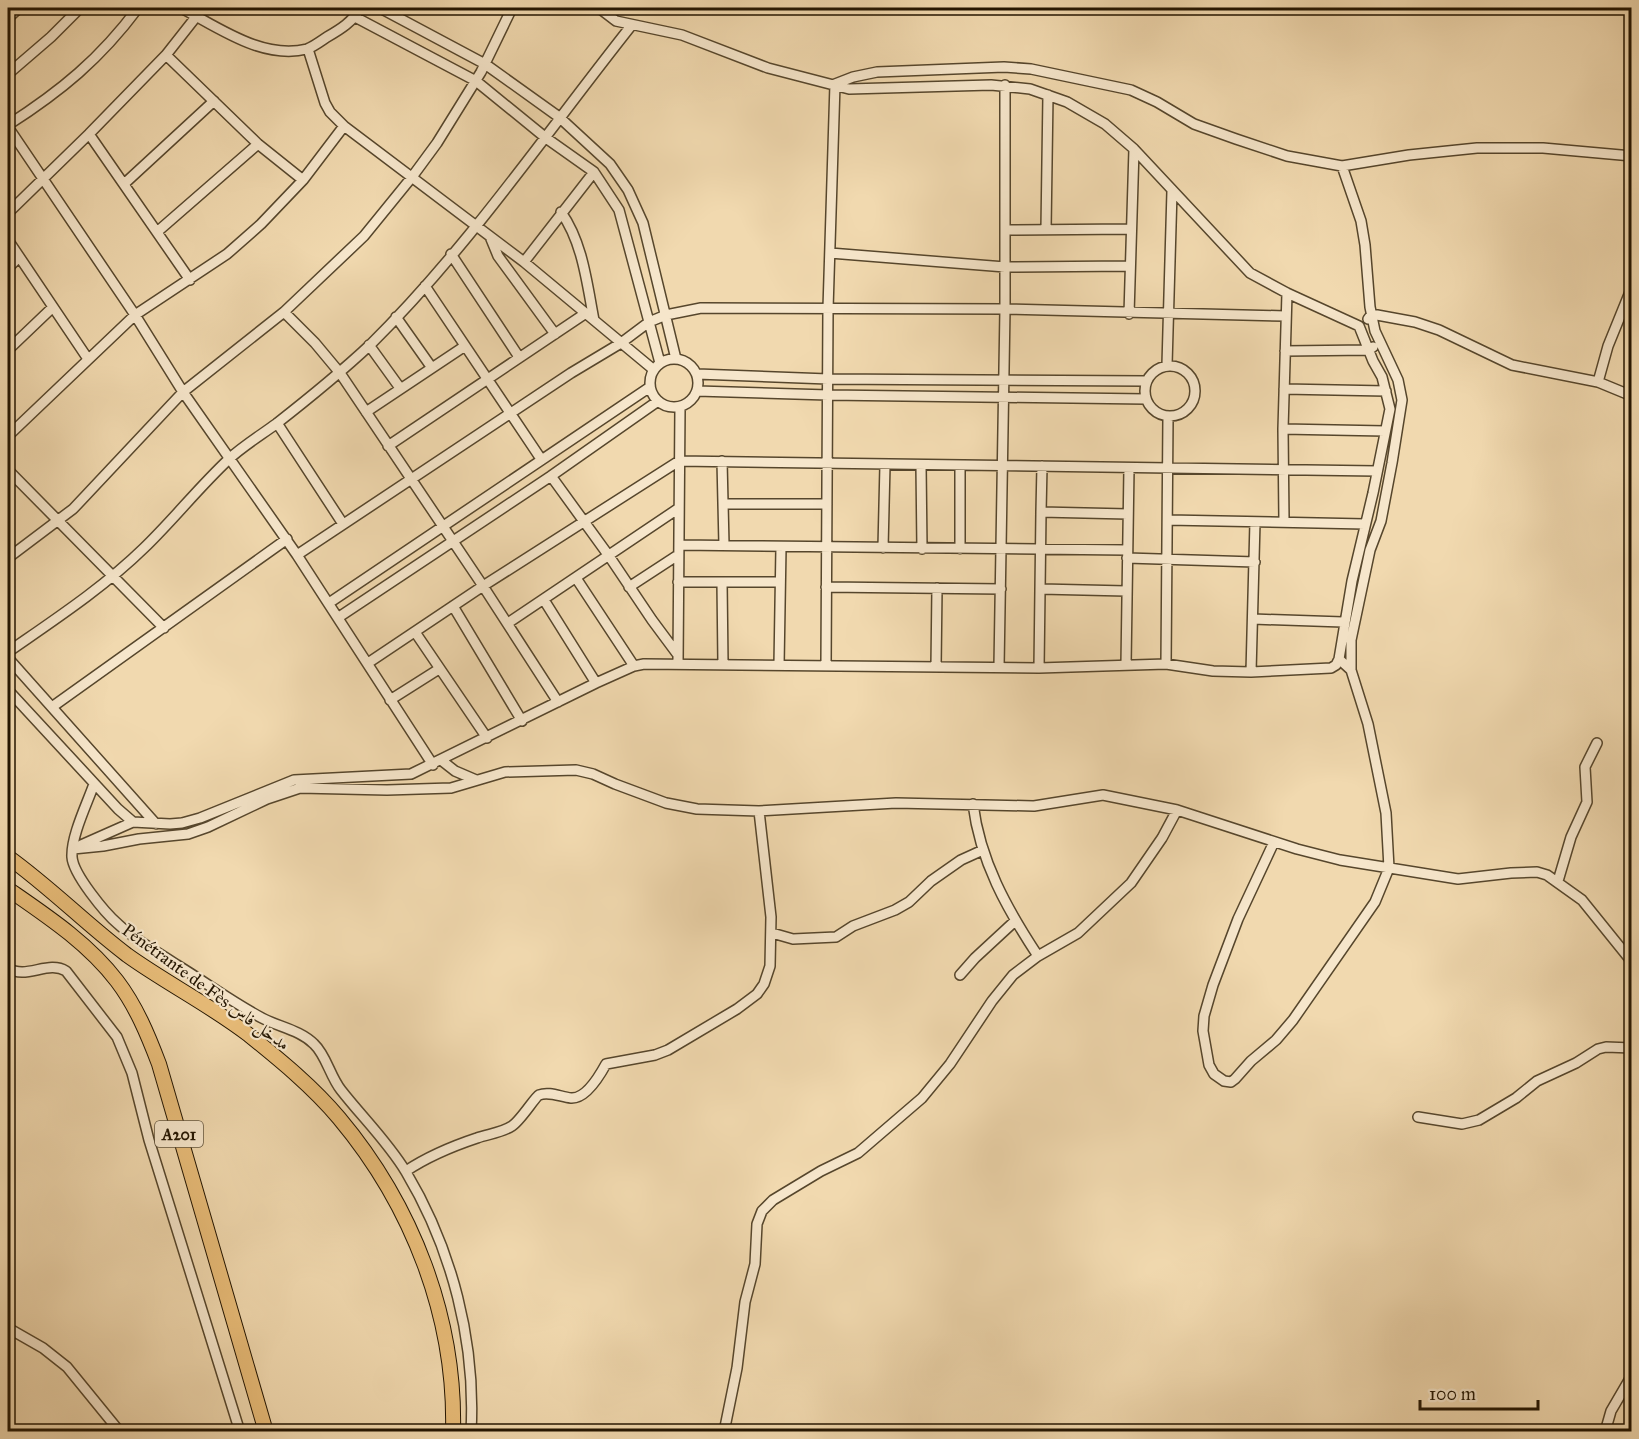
<svg xmlns="http://www.w3.org/2000/svg" width="1639" height="1439" font-family="'IM FELL Great Primer',Amiri,serif">
	<rect width="100%" height="100%" fill="#f1d9af"/>
	<filter id="stains"><feTurbulence type="fractalNoise" baseFrequency=".00333" numOctaves="4"/><feColorMatrix values="0 0 0 0 .2 0 0 0 0 .09 0 0 0 0 .02 0 0 0 .5 -.17"/></filter>
	<radialGradient id="worn" r=".72"><stop offset=".6" stop-color="#630" stop-opacity="0"/><stop offset="1" stop-color="#630" stop-opacity=".3"/></radialGradient>
	<g fill="none" stroke-linecap="round" stroke-linejoin="round">
		<g stroke="#56462c" stroke-width="12">
			<path id="minor" d="M181 8C218 27 262 60 307 49 313 47 321 41 327 37 341 29 352 22 361 8
				M380 8 485 64 559 117 610 164 628 190 643 223 676 359
				M599 8 616 21 682 35 768 68 849 89 991 85 1030 89 1067 102 1105 124 1134 149 1250 273 1287 293 1359 326 1373 361 1382 377 1390 409 1373 493 1352 581 1339 659 1351 670 1368 724 1386 813 1389 868 1375 902 1293 1020 1276 1040 1251 1061 1235 1079 1231 1082 1224 1081 1214 1074 1209 1065 1203 1031 1204 1016 1213 985 1238 919 1274 842
				M355 17 476 81 546 138 594 172 619 210 660 363
				M8 18 19 8
				M308 49 325 103 330 112 344 126
				M166 55 258 144 303 180
				M8 74 51 37 80 8
				M8 125C61 91 100 59 138 8
				M8 127 135 315 183 392 297 555 433 765
				M89 134 190 280
				M1342 166 1361 221 1365 245 1370 307 1375 331 1398 380 1402 400 1392 463 1381 521 1370 550 1351 640V670
				M124 184 214 101
				M561 212C583 243 587 284 594 320
				M8 213 89 134 166 55 203 8
				M1046 229 1048 95
				M1005 230 1131 229
				M157 232 258 144
				M491 239 498 256 555 334
				M8 240 88 359
				M830 253 1005 267 1130 266
				M451 254 519 357
				M524 262 594 172
				M8 268 19 257
				M425 286 541 459
				M1632 287 1608 346 1598 382 1632 396
				M284 312 315 343 340 373 483 586 558 702
				M1129 314 1134 149
				M396 317 432 368
				M1368 319 1371 315H1377L1415 322 1439 330 1512 365 1598 382
				M369 345 400 388
				M8 350 53 307
				M1285 351 1369 350 1373 347
				M650 383a24 24 0 1 1 48 0a24 24 0 1 1-48 0Z
				M1167 365 1172 191
				M1145 391a25 25 0 1 1 50 0a25 25 0 1 1-50 0Z
				M697 374 828 379 1147 381
				M1284 389 1386 391
				M697 391 828 395 1146 399
				M366 412 465 346
				M277 423 343 524
				M1283 429 1385 431
				M8 436 135 315 227 254 261 224 303 180 344 126 524 262 654 370
				M388 446 586 313
				M722 461 724 545
				M921 465 922 549
				M8 470 164 628
				M551 476 609 556 652 620 678 655
				M724 504H827
				M1041 512 1042 466
				M1168 520 1365 524
				M1284 521 1283 429 1287 293
				M679 545 1127 550
				M883 548 885 465
				M960 549V465
				M297 555 571 373 621 343 649 322 666 315 701 308 1005 309 1285 316
				M8 558 73 509 183 392 284 312 364 236 412 177 437 143 481 72 512 8
				M1127 558 1255 562
				M576 578 634 666
				M678 582H779
				M722 582 723 664
				M629 587 678 555
				M826 587 1001 589
				M1041 589 1126 591
				M544 600 596 683
				M329 603 650 387
				M453 606 522 721
				M339 617 551 476 658 401
				M1253 619 1343 622
				M508 623 679 508
				M415 632 487 738
				M8 652C54 620 103 588 144 548 174 519 199 487 229 459 243 446 261 435 276 424 308 399 340 373 370 345 468 248 546 133 631 26
				M8 658 156 824
				M368 663 483 586 679 461 1377 471
				M678 663 680 407
				M1166 664 1168 417
				M779 665 781 547
				M1126 665 1129 468
				M826 666 828 309 835 84 853 77 877 72 1004 67 1031 69 1131 90 1157 102 1194 124 1236 139 1287 156 1342 166 1409 155 1477 148H1543L1632 156
				M936 667 937 588
				M999 667 1005 309V85
				M1039 668 1041 512 1128 514
				M1251 672 1255 522
				M8 690 118 809 133 822
				M390 700 439 669
				M52 707 287 539
				M441 760 455 771 476 780
				M94 784C87 804 71 836 72 857 73 874 105 913 118 924 135 940 158 952 177 965 205 982 232 1002 262 1018 279 1027 300 1030 314 1044 326 1055 330 1076 341 1090 362 1117 388 1142 406 1172 452 1249 476 1342 471 1432
				M973 804C980 861 1007 909 1038 956
				M81 845 133 822 170 824 182 823 200 818 294 780 411 774 596 683 634 666 644 664 1039 668 1166 664 1213 671 1251 672 1331 668 1336 665 1339 659
				M73 849 103 846 139 839 188 834 208 827 267 799 300 788 387 790 451 788 505 772 576 770 593 774 615 784 666 803 697 809 759 811 896 803 1034 806 1103 795 1177 810 1297 849 1340 860 1458 879 1511 873 1537 872 1547 875 1582 900 1632 962
				M1558 881 1571 837 1587 802 1585 767 1597 743
				M772 933 793 939 836 937 853 926 895 910 909 902 931 881 961 860 983 850
				M8 968C26 980 48 960 66 971L117 1037 132 1073 149 1140 240 1432
				M960 975 975 958 1015 921
				M1418 1117 1462 1124 1479 1120 1516 1098 1537 1081 1576 1063 1598 1049 1606 1047 1632 1048
				M406 1171C427 1157 453 1146 477 1138 488 1134 501 1133 512 1126 521 1120 535 1097 539 1095 549 1091 561 1097 571 1098 586 1099 600 1075 606 1064L655 1055 668 1050 737 1009 757 994 764 984 770 966 771 917 759 811
				M8 1328 43 1348 67 1367 120 1432
				M724 1432 737 1368 745 1302 755 1264 757 1224 762 1211 773 1200 821 1171 858 1153 922 1098 950 1064 992 1001 1013 975 1038 956 1078 933 1131 883 1162 838 1177 810
				M1605 1432 1611 1411 1632 1375"/>
		</g>
		<g stroke="#231501" stroke-width="16">
			<path id="highway" d="M8 857C50 887 86 924 127 955 166 983 210 1005 249 1035 280 1060 313 1087 339 1118 412 1205 456 1317 453 1432
				M8 889C47 916 88 943 117 981 136 1006 148 1035 159 1064L266 1432"/>
		</g>
		<use href="#minor" stroke="#f6e6cb" stroke-width="9"/>
		<use href="#highway" stroke="#e8bc78" stroke-width="14"/>
	</g>
	<g text-anchor="middle" dominant-baseline="central" stroke-width="4.5" stroke-linejoin="round" paint-order="stroke">
		<rect fill="#f6e6cb" stroke="#62543e" stroke-width="1.5" x="155" y="1121" width="48" height="26" rx="4.5"/>
		<g font-size="16" font-weight="bold" fill="#231501">
			<text x="179" y="1134">A201</text>
		</g>
		<g font-size="18" fill="#231501" stroke="#f6e6cb">
			<text transform="translate(206 987) rotate(36)">Pénétrante de Fès مدخل فاس</text>
		</g>
	</g>
	<rect width="1639" height="1439" fill="none" stroke="#f1d9af" stroke-width="30"/>
	<rect x="9" y="9" width="1621" height="1421" fill="none" stroke="#231501" stroke-width="3"/>
	<rect x="15" y="15" width="1609" height="1409" fill="none" stroke="#231501" stroke-width="1.5"/>
	<path d="M1420 1400v9h118v-9" fill="none" stroke="#231501" stroke-width="3"/>
	<text x="1429" y="1400" font-size="18" fill="#231501" stroke="#f6e6cb" stroke-width="4.5" paint-order="stroke">100 m</text>
	<rect width="100%" height="100%" filter="url(#stains)"/>
	<rect width="100%" height="100%" fill="url(#worn)"/>
</svg>
